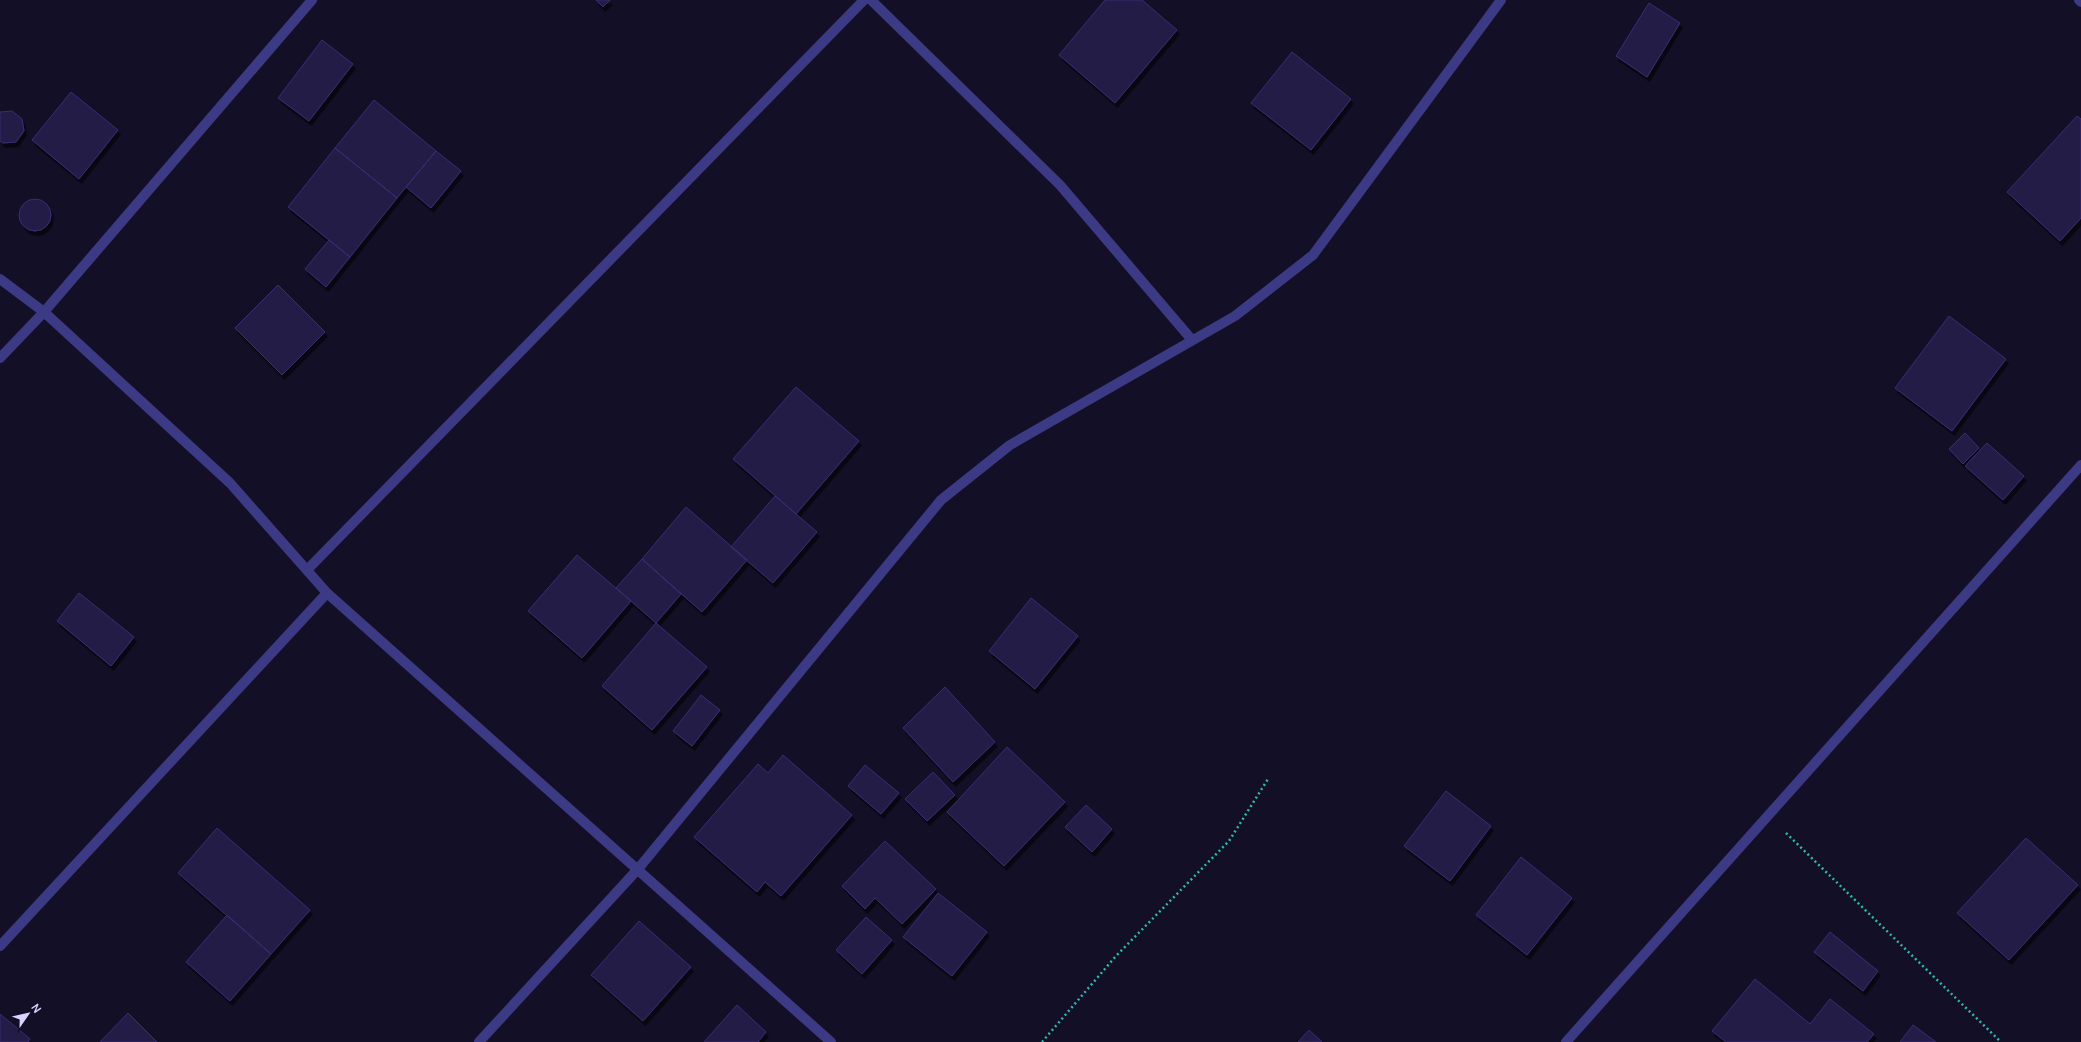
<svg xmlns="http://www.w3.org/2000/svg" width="2081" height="1042" font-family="Manrope,sans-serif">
	<defs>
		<filter id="shadow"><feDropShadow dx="2.5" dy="4.5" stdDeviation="0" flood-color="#0009"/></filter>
	</defs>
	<rect width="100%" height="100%" fill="#130f26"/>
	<path fill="#241b47" stroke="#3b2d73" filter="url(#shadow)" d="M596 0H610L603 7Z
		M1105 0H1142L1177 30 1115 103 1059 55Z
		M1649 3 1680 23 1647 77 1616 56Z
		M322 40 353 64 309 121 278 98Z
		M1292 52 1351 99 1311 150 1251 103Z
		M71 92 118 130 79 179 32 140Z
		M374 100 436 151 397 198 335 148Z
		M12 111 22 119 24 131 16 142 3 143 0 141V112Z
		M2077 116 2081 119V218L2060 241 2007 192Z
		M335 148 397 198 350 257 288 207Z
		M436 151 461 171 431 208 406 187Z
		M19 215a16 16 0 1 1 32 0a16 16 0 1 1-32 0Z
		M329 240 350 257 326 287 305 269Z
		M278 285 325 332 282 375 235 328Z
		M1949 316 2006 359 1952 431 1895 388Z
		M796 387 859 441 796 514 733 459Z
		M1965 433 1979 448 1963 464 1949 449Z
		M1987 443 2024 476 2003 500 1965 466Z
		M775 496 817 532 773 583 731 547Z
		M686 507 747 560 702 612 642 559Z
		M577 555 631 601 582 658 528 611Z
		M642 559 681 594 656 623 616 588Z
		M79 593 134 637 111 666 57 621Z
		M1031 598 1078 636 1035 689 989 651Z
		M656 623 707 667 652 730 602 686Z
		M945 687 995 742 953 782 903 728Z
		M701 695 720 710 692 746 673 731Z
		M1007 747 1065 802 1004 866 947 812Z
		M783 755 852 815 781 896 765 882 757 892 694 837 758 764 768 773Z
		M865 765 899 793 881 814 848 786Z
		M933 772 955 795 927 821 905 799Z
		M1446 791 1491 826 1450 881 1404 846Z
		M1086 805 1112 829 1092 852 1065 827Z
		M217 828 310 910 271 954 178 873Z
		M2026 838 2078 885 2009 960 1957 913Z
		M885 841 936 889 902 924 875 898 865 909 842 886Z
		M1521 857 1572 898 1527 955 1476 915Z
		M938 893 987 932 952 976 903 937Z
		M227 915 271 954 230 1001 186 962Z
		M866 917 892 940 862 974 836 950Z
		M639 921 691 967 643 1021 591 975Z
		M1830 932 1878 971 1863 991 1814 952Z
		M1755 979 1810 1024 1830 999 1874 1034 1867 1042H1726L1712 1031Z
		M737 1005 766 1032 758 1042H704Z
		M128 1013 157 1042H100Z
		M0 1014 30 1039 28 1042H0Z
		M1913 1025 1936 1042H1900Z
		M1309 1030 1322 1042H1298Z"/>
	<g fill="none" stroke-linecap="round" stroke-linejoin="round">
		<path stroke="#2fb8b0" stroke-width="2.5" stroke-dasharray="2 3" stroke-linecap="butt" d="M1786 833 2001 1042
			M1042 1042 1116 956 1229 841 1268 779"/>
		<path stroke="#3d3a85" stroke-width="10" d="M871 0 1060 185 1192 340
			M2079 0 2081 2
			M0 279 44 312 230 483 327 593 831 1042
			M0 358 44 312 312 0
			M307 570 864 0
			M0 946 327 593
			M479 1042 638 869 941 500 1010 445 1235 316 1313 255 1501 0
			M1566 1042 2081 465"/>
	</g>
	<g transform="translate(28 1014) rotate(56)" stroke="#130f26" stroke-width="3" paint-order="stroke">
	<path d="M0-3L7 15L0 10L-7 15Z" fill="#d9d4ff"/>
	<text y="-6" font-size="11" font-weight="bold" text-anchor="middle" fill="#d9d4ff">N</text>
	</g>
</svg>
